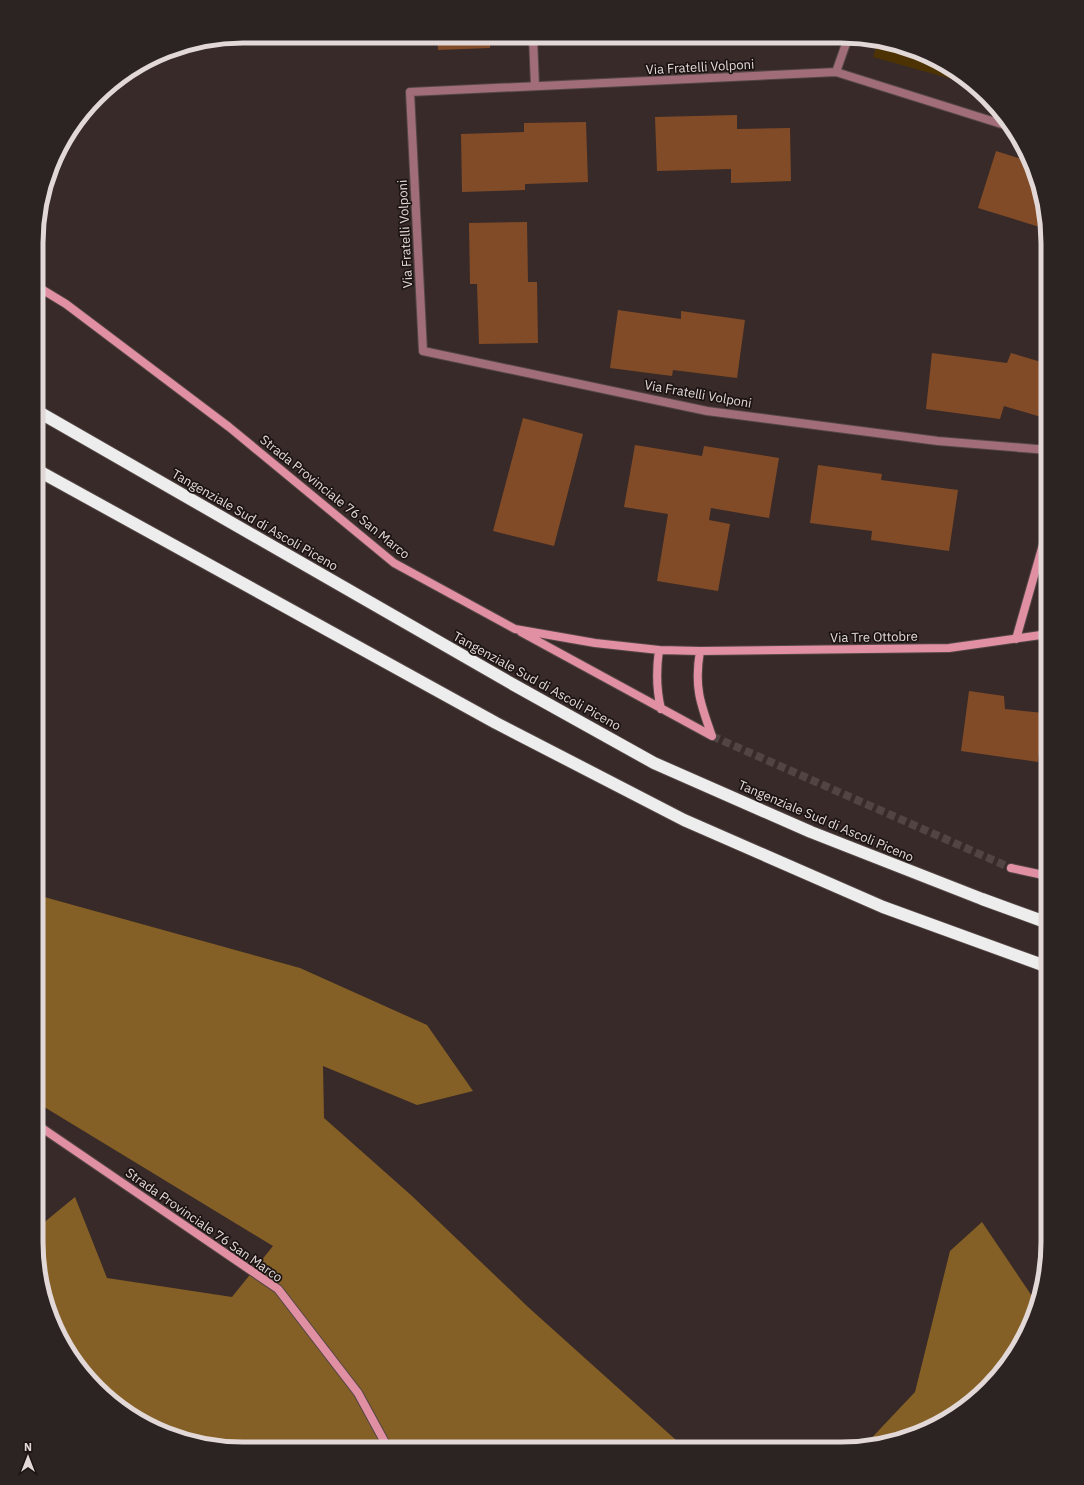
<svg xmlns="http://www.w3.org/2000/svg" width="1084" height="1485" font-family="'IBM Plex Sans',sans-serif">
	<rect width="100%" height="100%" fill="#382a28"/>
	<path fill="#4d3304" d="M879 40 920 52 967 79 973 85 873 57Z"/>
	<path fill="#856026" d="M37 895 300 968 427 1025 473 1091 417 1105 323 1066 324 1118 412 1196 528 1307 686 1449 216 1447 176 1438 128 1414 87 1379 57 1334 43 1296 36 1243V1229L75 1197 107 1278 232 1297 273 1246 36 1102Z
		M982 1222 1038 1305 1013 1357 978 1398 933 1428 895 1442 864 1446 915 1392 950 1251Z"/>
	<path fill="#814b27" d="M437 37H490V48L438 50Z
		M576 37H652V41L577 43Z
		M737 115V129L790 128 791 181 731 183V169L657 171 655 117Z
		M586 122 588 182 525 184V190L462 192 461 134 524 132V123Z
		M996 151 1031 162 1041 189 1046 229 978 208Z
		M527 222 528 282H537L538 343 479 344 477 284H470L469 223Z
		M1047 235 1048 242V245L1044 244Z
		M618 310 681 319V311L745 320 737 378 673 370 672 376 610 368Z
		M932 353 1007 363 1011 353 1048 364V419L1004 406 1000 419 926 409Z
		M523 418 583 434 554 546 493 531Z
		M635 445 702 456 704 446 779 458 769 518 711 508 709 520 730 524 718 591 657 581 668 514 624 507Z
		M818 465 882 474 881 480 958 490 949 551 871 540 872 531 810 523Z
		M969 691 1004 696 1005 709 1044 713 1038 762 961 751Z"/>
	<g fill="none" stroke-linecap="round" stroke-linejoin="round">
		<path stroke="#524442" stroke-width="8" stroke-dasharray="8 4" stroke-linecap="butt" d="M712 736 1011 868"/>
		<g stroke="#534644" stroke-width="10">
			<path id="street" d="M533 37 535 86
				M836 72 848 38
				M1011 127 836 72 410 92 423 351 707 411 938 441 1048 450"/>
		</g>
		<g stroke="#534644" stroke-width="10">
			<path id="secondary" d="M38 287 66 304 229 427 394 563 515 629 595 643 659 650 700 651 949 648 1048 634
				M521 632 712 736
				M1016 639 1048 527
				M659 650C656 671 656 688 661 709
				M700 651C694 686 700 703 712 736
				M1011 868 1048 876
				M36 1124 278 1289 358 1393 388 1448"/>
		</g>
		<g stroke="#534644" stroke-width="14">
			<path id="highway" d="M37 411 514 685 654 763 811 832 982 899 1048 923
				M37 470 496 723 684 820 883 907 1048 967"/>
		</g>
		<use href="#street" stroke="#a06d79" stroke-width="8"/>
		<use href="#secondary" stroke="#e18fa3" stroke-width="8"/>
		<use href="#highway" stroke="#ededed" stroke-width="12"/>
	</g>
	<g text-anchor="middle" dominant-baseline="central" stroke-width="3.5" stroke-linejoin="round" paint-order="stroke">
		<g font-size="13" fill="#e2d8d7" stroke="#1b1413">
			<text transform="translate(700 67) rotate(-3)">Via Fratelli Volponi</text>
			<text transform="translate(405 234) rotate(-93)">Via Fratelli Volponi</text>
			<text transform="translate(698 394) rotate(10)">Via Fratelli Volponi</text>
			<text transform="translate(335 497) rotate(39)">Strada Provinciale 76 San Marco</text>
			<text transform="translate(255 520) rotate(30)">Tangenziale Sud di Ascoli Piceno</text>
			<text transform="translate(874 637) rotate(-1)">Via Tre Ottobre</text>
			<text transform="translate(537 681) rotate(29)">Tangenziale Sud di Ascoli Piceno</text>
			<text transform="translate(826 821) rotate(23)">Tangenziale Sud di Ascoli Piceno</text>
			<text transform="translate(204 1225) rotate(35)">Strada Provinciale 76 San Marco</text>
		</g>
	</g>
	<path d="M0 0H1084V1485H0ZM243 43H841A200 200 0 0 1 1041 243V1242A200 200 0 0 1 841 1442H243A200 200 0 0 1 43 1242V243A200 200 0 0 1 243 43Z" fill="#2b2423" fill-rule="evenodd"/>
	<path fill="none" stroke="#e2d8d7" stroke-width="5" d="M243 43H841A200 200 0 0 1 1041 243V1242A200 200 0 0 1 841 1442H243A200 200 0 0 1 43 1242V243A200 200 0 0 1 243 43Z"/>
	<g transform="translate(28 1457)" stroke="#1b1413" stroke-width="3" paint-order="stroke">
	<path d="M0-3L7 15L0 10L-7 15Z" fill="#e2d8d7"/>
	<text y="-6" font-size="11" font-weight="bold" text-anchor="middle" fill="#e2d8d7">N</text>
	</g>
</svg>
